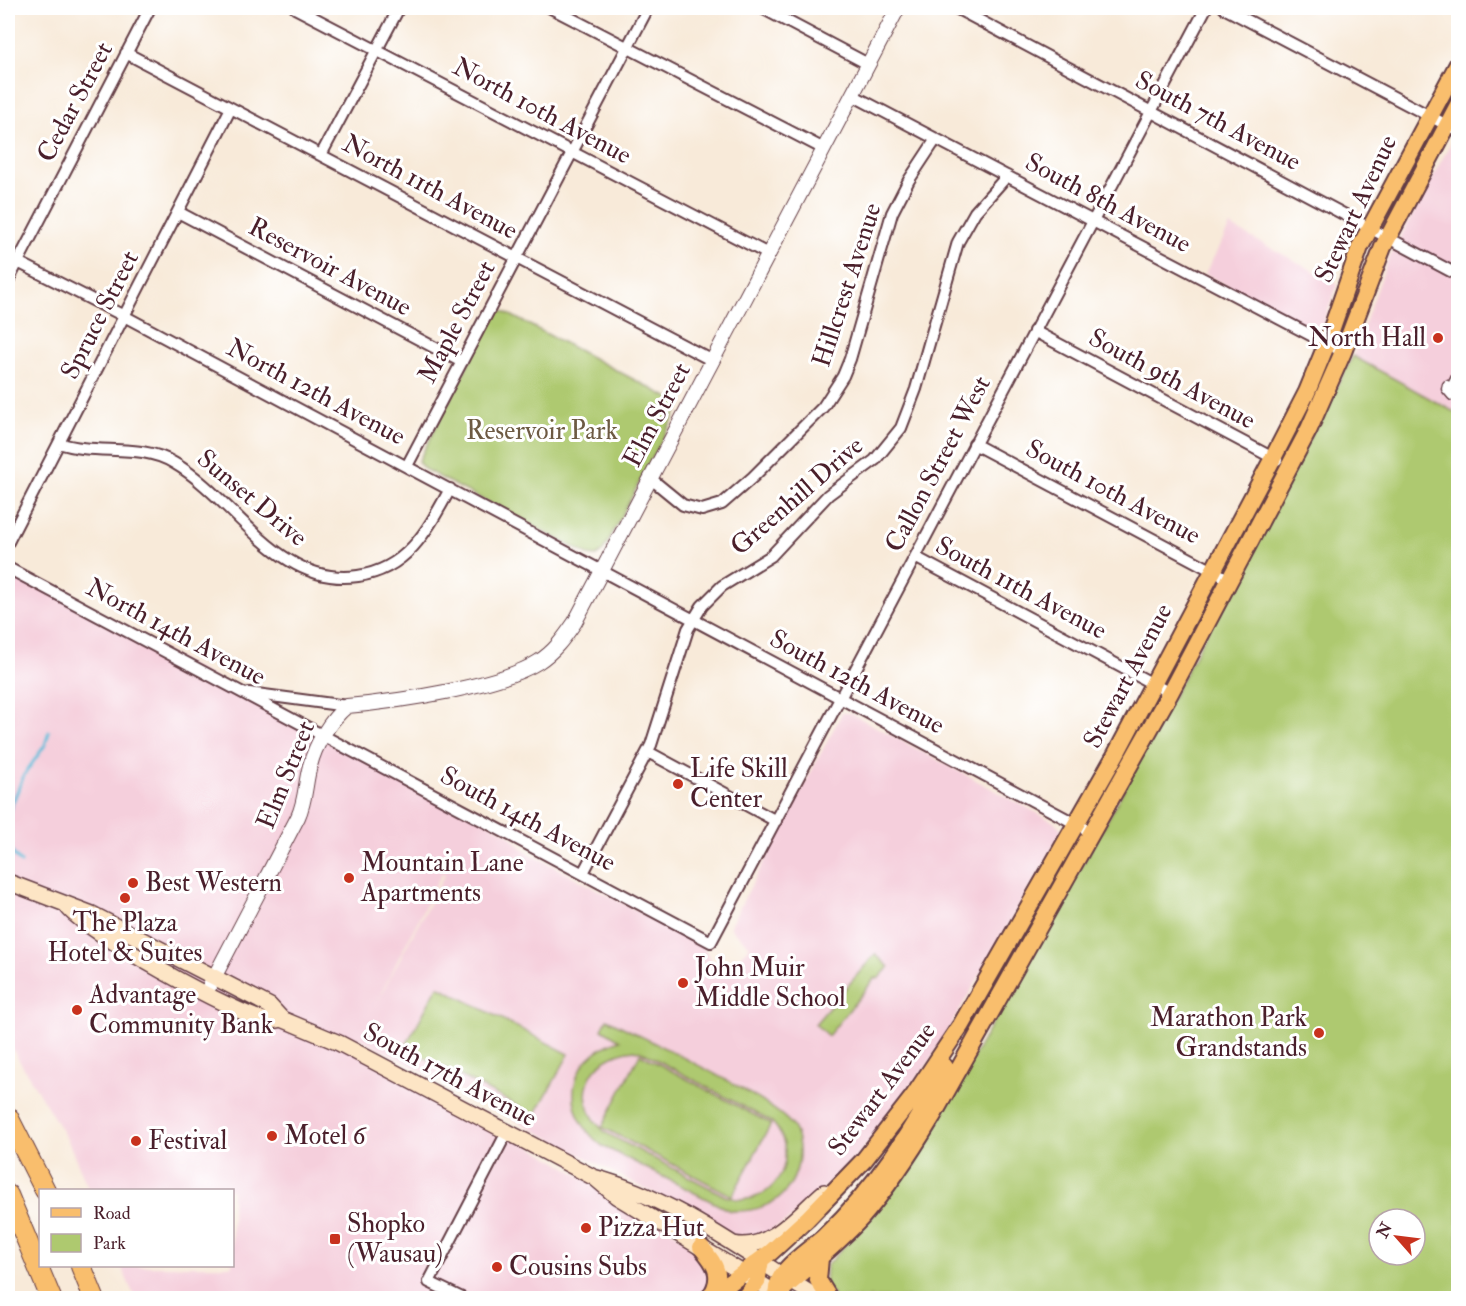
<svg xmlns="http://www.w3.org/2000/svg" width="1466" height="1306" font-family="'IM FELL Double Pica',serif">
	<rect width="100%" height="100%" fill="#fff"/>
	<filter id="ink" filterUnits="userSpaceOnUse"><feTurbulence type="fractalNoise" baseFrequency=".0167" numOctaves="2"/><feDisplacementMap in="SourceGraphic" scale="12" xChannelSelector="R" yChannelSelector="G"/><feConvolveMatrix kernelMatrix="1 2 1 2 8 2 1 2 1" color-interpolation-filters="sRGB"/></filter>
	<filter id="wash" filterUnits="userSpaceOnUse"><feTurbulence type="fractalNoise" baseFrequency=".008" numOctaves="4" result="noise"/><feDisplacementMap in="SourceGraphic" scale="24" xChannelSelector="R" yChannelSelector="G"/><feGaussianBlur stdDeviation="1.35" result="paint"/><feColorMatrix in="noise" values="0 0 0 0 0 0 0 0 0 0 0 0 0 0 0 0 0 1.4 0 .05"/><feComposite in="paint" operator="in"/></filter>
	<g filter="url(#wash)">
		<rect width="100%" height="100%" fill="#f8ead9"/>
		<path fill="#f5cfdc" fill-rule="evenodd" d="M1452 141H1458V414L1353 356 1388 260Z
			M1230 226 1338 284 1321 329 1314 330 1285 317 1205 274Z
			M8 568 509 834 525 851 703 946 713 965 720 969 734 964 750 946 731 929V924L842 713H850L1054 822 1061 828 1062 833 931 1060 857 1157 789 1220 761 1236 744 1238 731 1234 359 1038 353 1049 507 1132 743 1274 710 1298H135L121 1266H232V1190H89L68 1141 8 1042ZM442 873 445 874 378 1000V999Z"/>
		<path fill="#aec96f" stroke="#7c744d" stroke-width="1.5" fill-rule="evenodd" d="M497 308 681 404 603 551 596 556 588 555 424 469 418 462Z
			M1353 356 1458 414V1298H835L825 1285 826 1266 873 1215 926 1140 1111 814ZM1379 1219H1415V1255H1379Z
			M875 954 889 967 878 979 875 978 828 1036 815 1024Z
			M438 986 569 1054 535 1115 405 1047Z
			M607 1019C641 1037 779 1101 793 1127 803 1145 800 1168 790 1185 777 1206 753 1212 730 1211L601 1145C559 1110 566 1057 620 1040L602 1029ZM635 1050 646 1054 772 1122C805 1158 771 1213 725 1196L606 1133C569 1100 587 1055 635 1050Z
			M640 1054 771 1124 732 1196 602 1127Z"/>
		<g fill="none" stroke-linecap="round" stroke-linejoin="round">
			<path stroke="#5cbeda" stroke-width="3" d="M8 814 24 775 45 745 49 732
				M8 848 21 863"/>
		</g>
	</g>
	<g filter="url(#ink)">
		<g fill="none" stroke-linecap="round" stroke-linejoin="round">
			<g stroke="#643d45" stroke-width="11">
				<path id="pedestrian" d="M1458 373 1451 387 1447 385 1446 389 1452 396 1458 395"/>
			</g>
			<g stroke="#643d45" stroke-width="14">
				<path id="minor" d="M295 8 768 254
					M551 8 824 149
					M762 8 868 64
					M956 8 1458 275
					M1224 8 1458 131
					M126 53 713 361
					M852 95 1343 352
					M321 155 399 8
					M178 212 462 362
					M8 257 124 316 1093 833
					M8 281 150 8
					M1034 331 1277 460
					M59 443C97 456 139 442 174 463 235 498 278 588 358 576 408 569 428 529 450 489
					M974 444 1230 580
					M407 466 648 8
					M650 478 683 505 702 510 722 504 753 477 823 407 843 376 850 359 892 213 909 180 936 139
					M8 542 231 108
					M915 557 1170 693
					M8 568 711 942 1206 8
					M249 693 347 706
					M648 752 776 821
					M583 873 651 745 688 629 702 606 722 586 771 556 828 495 875 460 901 428 916 389 958 242 975 212 1007 176
					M462 1298 429 1282 507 1132"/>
			</g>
			<g stroke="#643d45" stroke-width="16">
				<path id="tertiary" d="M206 993 298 817C306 800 305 783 310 766 315 745 330 720 347 706 394 702 499 687 538 662 554 652 564 638 575 622L898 8"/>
			</g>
			<g stroke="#643d45" stroke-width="18">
				<path id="secondary" d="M8 882 92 914 270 1006 282 1019 339 1043 593 1177C677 1199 745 1254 818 1298
					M67 906C82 930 239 1017 269 1021 273 1021 278 1020 282 1019
					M596 1179 616 1196 784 1298
					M734 1244C770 1252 800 1212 824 1192"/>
			</g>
			<g stroke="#643d45" stroke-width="20">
				<path id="primary" d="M701 1247C716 1264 724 1277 710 1297
					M820 1258 818 1280 829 1298
					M777 1294C773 1271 811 1250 825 1236 874 1189 916 1128 945 1067
					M710 1298 771 1252 807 1219 864 1160 913 1097 961 1025 1116 754 1273 458 1307 392 1325 348 1360 247 1458 64
					M744 1298 757 1282 761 1260
					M773 1298C803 1271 835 1247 862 1217 889 1186 911 1152 932 1117L1170 693 1309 429 1343 352 1383 247 1458 105"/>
			</g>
			<g stroke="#643d45" stroke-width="22">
				<path id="motorway" d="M8 1117 45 1190
					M8 1195 51 1298
					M81 1266 94 1298"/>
			</g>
			<use href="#pedestrian" stroke="#fff" stroke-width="8"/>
			<use href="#minor" stroke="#fff" stroke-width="10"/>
			<use href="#tertiary" stroke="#fff" stroke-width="14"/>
			<use href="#secondary" stroke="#fde5c5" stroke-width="15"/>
			<use href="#primary" stroke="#f9be6d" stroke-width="16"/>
			<use href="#motorway" stroke="#f9be6d" stroke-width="20"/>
		</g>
	</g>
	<g fill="#c8321e" stroke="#fff" stroke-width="2">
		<circle cx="1438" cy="338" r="6"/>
		<circle cx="678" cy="784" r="6"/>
		<circle cx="349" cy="878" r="6"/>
		<circle cx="133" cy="883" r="6"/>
		<circle cx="125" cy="898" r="6"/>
		<circle cx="683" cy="983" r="6"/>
		<circle cx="77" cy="1010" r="6"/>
		<circle cx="1319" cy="1033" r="6"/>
		<circle cx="272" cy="1136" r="6"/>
		<circle cx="136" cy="1141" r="6"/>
		<circle cx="586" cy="1228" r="6"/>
		<rect x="329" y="1233" width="12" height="12" rx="3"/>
		<circle cx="497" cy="1267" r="6"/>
	</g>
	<g text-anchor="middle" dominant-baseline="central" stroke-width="6" stroke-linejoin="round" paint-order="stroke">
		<g font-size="26" fill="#4a1f2b" stroke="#fff">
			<text transform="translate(75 102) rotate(-62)">Cedar Street</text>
			<text transform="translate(542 111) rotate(28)">North 10th Avenue</text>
			<text transform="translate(1218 121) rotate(28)">South 7th Avenue</text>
			<text transform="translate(430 187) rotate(28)">North 11th Avenue</text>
			<text transform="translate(1108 203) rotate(28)">South 8th Avenue</text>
			<text transform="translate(1356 209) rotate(-65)">Stewart Avenue</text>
			<text transform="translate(330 267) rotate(28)">Reservoir Avenue</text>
			<text transform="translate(847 285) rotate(-72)">Hillcrest Avenue</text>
			<text transform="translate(100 315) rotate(-63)">Spruce Street</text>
			<text transform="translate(457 322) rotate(-62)">Maple Street</text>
			<text transform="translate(1172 379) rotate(28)">South 9th Avenue</text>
			<text transform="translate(316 392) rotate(28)">North 12th Avenue</text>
			<text transform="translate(657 415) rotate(-62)">Elm Street</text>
			<text transform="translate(938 464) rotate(-62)">Callon Street West</text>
			<text transform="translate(1113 492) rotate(28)">South 10th Avenue</text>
			<text transform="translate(797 496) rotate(-41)">Greenhill Drive</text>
			<text transform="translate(252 498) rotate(40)">Sunset Drive</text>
			<text transform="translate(1021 588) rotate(28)">South 11th Avenue</text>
			<text transform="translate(176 632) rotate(28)">North 14th Avenue</text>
			<text transform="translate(1128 676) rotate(-62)">Stewart Avenue</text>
			<text transform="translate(857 682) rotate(28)">South 12th Avenue</text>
			<text transform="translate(286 775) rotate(-68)">Elm Street</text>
			<text transform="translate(528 819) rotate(28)">South 14th Avenue</text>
			<text transform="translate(450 1075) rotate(28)">South 17th Avenue</text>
			<text transform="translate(882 1089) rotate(-53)">Stewart Avenue</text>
		</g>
		<g font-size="26" fill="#4a1f2b" stroke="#fff" text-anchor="start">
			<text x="1426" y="338" text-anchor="end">North Hall</text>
			<text x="690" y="769">Life Skill<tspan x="690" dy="30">Center</tspan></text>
			<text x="361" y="863">Mountain Lane<tspan x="361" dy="30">Apartments</tspan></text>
			<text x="145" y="883">Best Western</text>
			<text x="125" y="923" text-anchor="middle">The Plaza<tspan x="125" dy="30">Hotel &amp; Suites</tspan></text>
			<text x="695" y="968">John Muir<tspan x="695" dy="30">Middle School</tspan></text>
			<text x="89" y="995">Advantage<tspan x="89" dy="30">Community Bank</tspan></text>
			<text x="1307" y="1018" text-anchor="end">Marathon Park<tspan x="1307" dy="30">Grandstands</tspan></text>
			<text x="284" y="1136">Motel 6</text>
			<text x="148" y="1141">Festival</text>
			<text x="347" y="1224">Shopko<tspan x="347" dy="30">(Wausau)</tspan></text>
			<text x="598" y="1228">Pizza Hut</text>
			<text x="509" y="1267">Cousins Subs</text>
		</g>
		<g font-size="26" fill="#6d5a43" stroke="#fff">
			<text x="542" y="431">Reservoir Park</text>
		</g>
	</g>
	<rect width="1466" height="1306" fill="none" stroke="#fff" stroke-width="30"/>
	<rect x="39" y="1189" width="195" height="78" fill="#ffffff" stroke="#b7a5aa" stroke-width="1.5"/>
	<rect x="51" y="1208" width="30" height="9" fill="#f9be6d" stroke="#b7a5aa" stroke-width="1.5"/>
	<text x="93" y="1219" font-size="18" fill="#4a1f2b">Road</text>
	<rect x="51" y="1234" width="30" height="18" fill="#aec96f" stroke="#b7a5aa" stroke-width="1.5"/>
	<text x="93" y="1249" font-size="18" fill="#4a1f2b">Park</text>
	<g transform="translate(1397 1237) rotate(298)"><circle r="28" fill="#ffffff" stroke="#b7a5aa" stroke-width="1.5"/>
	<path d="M0-4.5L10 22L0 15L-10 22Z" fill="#c8321e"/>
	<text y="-9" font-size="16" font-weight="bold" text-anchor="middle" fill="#4a1f2b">N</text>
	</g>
</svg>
